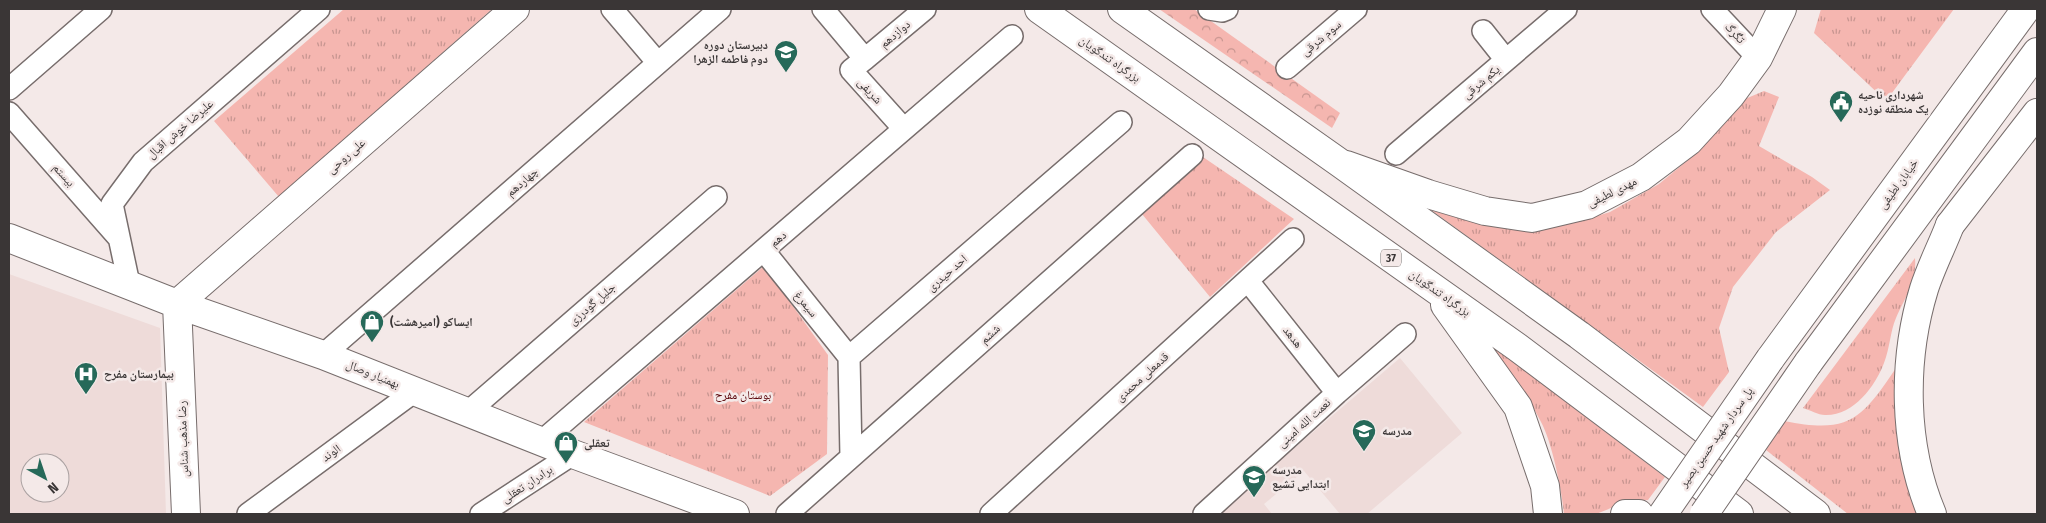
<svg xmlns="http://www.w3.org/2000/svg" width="2046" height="523" font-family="'Fira Sans Condensed','Noto Naskh Arabic',sans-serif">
	<defs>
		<pattern id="grass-tufts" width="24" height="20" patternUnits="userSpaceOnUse" patternTransform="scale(1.25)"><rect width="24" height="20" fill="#f5b6b0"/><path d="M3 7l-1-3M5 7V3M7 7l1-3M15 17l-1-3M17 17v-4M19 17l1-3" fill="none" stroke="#c79590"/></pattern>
		<pattern id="forest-crowns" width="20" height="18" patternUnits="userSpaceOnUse" patternTransform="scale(1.25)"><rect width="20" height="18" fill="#f5b6b0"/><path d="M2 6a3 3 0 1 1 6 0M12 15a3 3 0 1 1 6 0" fill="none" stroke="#c79590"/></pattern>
	</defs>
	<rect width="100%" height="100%" fill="#f4e9e8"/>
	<path fill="#eedbd9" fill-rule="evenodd" d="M9 274 160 328 166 514H9ZM30 463H60V493H30Z
		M1400 358 1462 433 1367 514H1340L1304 471 1264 504 1272 514H1217Z"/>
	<path fill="url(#grass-tufts)" d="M344 9H492L279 197 214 121Z
		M1821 9H1954L1886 101 1814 33Z
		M1764 91 1779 97 1759 146 1812 177 1830 190 1776 232 1733 287 1719 328 1729 372 1703 407 1431 210 1479 224 1535 230 1581 221 1610 212 1659 184 1694 155 1725 123 1745 99Z
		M1200 155 1294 219 1210 297 1142 214Z
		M1915 258C1917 282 1905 297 1896 318 1890 332 1890 348 1884 363 1875 387 1853 416 1825 415 1818 415 1810 410 1803 408Z
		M764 266 828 355 827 454 770 496 584 422Z
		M1484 340 1665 477 1648 500C1629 501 1613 507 1596 514 1588 517 1573 514 1564 514 1562 491 1552 442 1541 422 1526 392 1505 366 1484 340Z
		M1896 368 1899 414 1923 514H1848L1766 450 1784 421C1849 434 1861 420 1896 368Z"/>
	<path fill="url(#forest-crowns)" d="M1159 9H1194L1340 113 1332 128Z"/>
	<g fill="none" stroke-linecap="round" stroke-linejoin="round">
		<g stroke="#776d6c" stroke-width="24">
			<path id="street" d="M612 9 658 63
				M823 9 865 59 851 70 904 129
				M1209 9 1222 11 1227 9
				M1712 9 1758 58
				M1483 31 1506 60
				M865 59 925 9
				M1287 68 1356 9
				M9 89 101 9
				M9 113 118 237
				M1396 154 1566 9
				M764 251 849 357
				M1248 281 1337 393
				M129 284 112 204 143 162 319 9
				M323 355 720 9
				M468 412 716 197
				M542 441 1012 36
				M851 457 849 357 1121 122
				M248 514 415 391
				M481 514 573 454
				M787 514 1192 155
				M991 514 1293 239
				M1204 514 1337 393 1405 334"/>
		</g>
		<g stroke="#776d6c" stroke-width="30">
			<path id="secondary" d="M1346 165 1428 194 1485 211 1532 218 1587 205 1641 177 1689 141 1731 95 1758 58 1782 9
				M1950 225 2037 113
				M9 238 177 304 323 355 573 454 735 514
				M1770 359 2026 9
				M1808 363 2037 52
				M186 514 177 304 515 9
				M1625 514H1639"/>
		</g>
		<g stroke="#776d6c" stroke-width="30">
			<path id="highway" d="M1039 9 1517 347 1739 514
				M1122 9 1340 163 1579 335 1816 514
				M1445 305 1518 407 1545 486 1548 514
				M1932 514C1903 445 1902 361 1924 289 1931 267 1942 246 1950 225"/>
		</g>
		<use href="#street" stroke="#fff" stroke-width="21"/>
		<use href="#secondary" stroke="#fff" stroke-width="28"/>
		<use href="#highway" stroke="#fff" stroke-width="28"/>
		<g stroke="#776d6c" stroke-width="30" stroke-linecap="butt">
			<path id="secondary-bridge" d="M1663 514 1770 359
				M1704 514 1808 363"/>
		</g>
		<use href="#secondary-bridge" stroke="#fff" stroke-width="28"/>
	</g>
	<defs>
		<g id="school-pin" transform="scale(1.25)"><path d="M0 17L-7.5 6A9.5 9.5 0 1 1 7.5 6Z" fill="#266959" stroke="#f4e9e8"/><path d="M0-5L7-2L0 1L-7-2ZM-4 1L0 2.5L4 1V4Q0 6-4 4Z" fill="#fff"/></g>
		<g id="civic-pin" transform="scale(1.25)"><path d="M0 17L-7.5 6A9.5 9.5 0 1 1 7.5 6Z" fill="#266959" stroke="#f4e9e8"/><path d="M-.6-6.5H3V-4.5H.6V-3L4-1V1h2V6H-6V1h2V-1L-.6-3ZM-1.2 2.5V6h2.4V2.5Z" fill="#fff"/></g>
		<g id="shop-pin" transform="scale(1.25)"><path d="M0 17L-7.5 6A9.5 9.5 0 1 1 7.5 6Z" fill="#266959" stroke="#f4e9e8"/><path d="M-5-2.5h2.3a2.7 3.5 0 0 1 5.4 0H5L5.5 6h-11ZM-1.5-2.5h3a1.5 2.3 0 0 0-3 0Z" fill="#fff"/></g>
		<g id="hospital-pin" transform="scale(1.25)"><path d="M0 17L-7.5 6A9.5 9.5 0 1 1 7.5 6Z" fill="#266959" stroke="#f4e9e8"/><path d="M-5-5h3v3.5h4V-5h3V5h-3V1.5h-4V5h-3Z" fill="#fff"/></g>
	</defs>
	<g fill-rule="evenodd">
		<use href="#school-pin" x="786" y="52"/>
		<use href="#civic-pin" x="1841" y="102"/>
		<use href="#shop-pin" x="372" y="322"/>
		<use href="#hospital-pin" x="86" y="374"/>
		<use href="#school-pin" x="1364" y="431"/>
		<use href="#shop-pin" x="566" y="443"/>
		<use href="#school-pin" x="1254" y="477"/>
	</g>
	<g text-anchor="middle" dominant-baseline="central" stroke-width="5" stroke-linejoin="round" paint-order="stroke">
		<rect fill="#f4e9e8" stroke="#726c6b" stroke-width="1" x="1381" y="249.5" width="20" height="17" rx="4"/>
		<g font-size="11" font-weight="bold" fill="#3a3636">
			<text x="1391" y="258">37</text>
		</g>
		<g font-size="12" fill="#3a3636" stroke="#f4e9e8">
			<text transform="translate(1735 33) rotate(47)">تگرگ</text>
			<text transform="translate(895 34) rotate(-40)">دوازدهم</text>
			<text transform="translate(1321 38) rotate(-40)">سوم شرقی</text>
			<text transform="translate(1110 59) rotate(35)">بزرگراه تندگویان</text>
			<text transform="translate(1481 82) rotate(-40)">یکم شرقی</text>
			<text transform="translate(870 91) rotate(48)">شریفی</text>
			<text transform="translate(180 129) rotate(-41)">علیرضا خوش اقبال</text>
			<text transform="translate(346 156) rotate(-41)">علی روحی</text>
			<text transform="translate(64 175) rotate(48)">بیستم</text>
			<text transform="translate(522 182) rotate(-41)">چهاردهم</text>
			<text transform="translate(1898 184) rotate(-54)">خیابان لطیفی</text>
			<text transform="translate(1612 192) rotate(-26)">مهدی لطیفی</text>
			<text transform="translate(778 239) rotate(-41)">دهم</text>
			<text transform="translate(947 273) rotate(-41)">احد حیدری</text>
			<text transform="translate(1440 293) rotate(35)">بزرگراه تندگویان</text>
			<text transform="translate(592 304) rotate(-41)">جلیل گودرزی</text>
			<text transform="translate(806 304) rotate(51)">سیمرغ</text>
			<text transform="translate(990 334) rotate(-42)">ششم</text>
			<text transform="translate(1293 337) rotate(52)">هدهد</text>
			<text transform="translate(373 374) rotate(22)">بهمنیار وصال</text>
			<text transform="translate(1142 377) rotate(-42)">قدمعلی محمدی</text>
			<text transform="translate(1304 423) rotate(-42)">نعمت الله امینی</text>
			<text transform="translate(1716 437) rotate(-55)">پل سردار شهید حسین بصیر</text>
			<text transform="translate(183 439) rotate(-92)">رضا مذهب شناس</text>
			<text transform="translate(331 453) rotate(-36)">الوند</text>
			<text transform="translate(527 484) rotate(-33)">برادران تعقلی</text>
		</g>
		<g font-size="12" font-weight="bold" fill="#3a3636" stroke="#f4e9e8" text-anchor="start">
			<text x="768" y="45" text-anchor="end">دبیرستان دوره<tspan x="768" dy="14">دوم فاطمه الزهرا</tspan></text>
			<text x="1858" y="95">شهرداری ناحیه<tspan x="1858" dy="14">یک منطقه نوزده</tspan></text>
			<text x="390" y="322">ایساکو (امیرهشت)</text>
			<text x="104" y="374">بیمارستان مفرح</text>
			<text x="1382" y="431">مدرسه</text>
			<text x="584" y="443">تعقلی</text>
			<text x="1272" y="470">مدرسه<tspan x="1272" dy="14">ابتدایی تشیع</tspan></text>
		</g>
		<g font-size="12" fill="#5a050a" stroke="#f4e9e8">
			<text x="743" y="395">بوستان مفرح</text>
		</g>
	</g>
	<rect width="2046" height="523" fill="none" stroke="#3a3636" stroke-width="20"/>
	<g transform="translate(45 478) rotate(140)"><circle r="24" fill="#f4e9e8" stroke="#aaa1a1"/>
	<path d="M0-4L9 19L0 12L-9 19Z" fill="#266959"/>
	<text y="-8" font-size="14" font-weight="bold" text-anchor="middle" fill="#3a3636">N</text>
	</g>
</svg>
